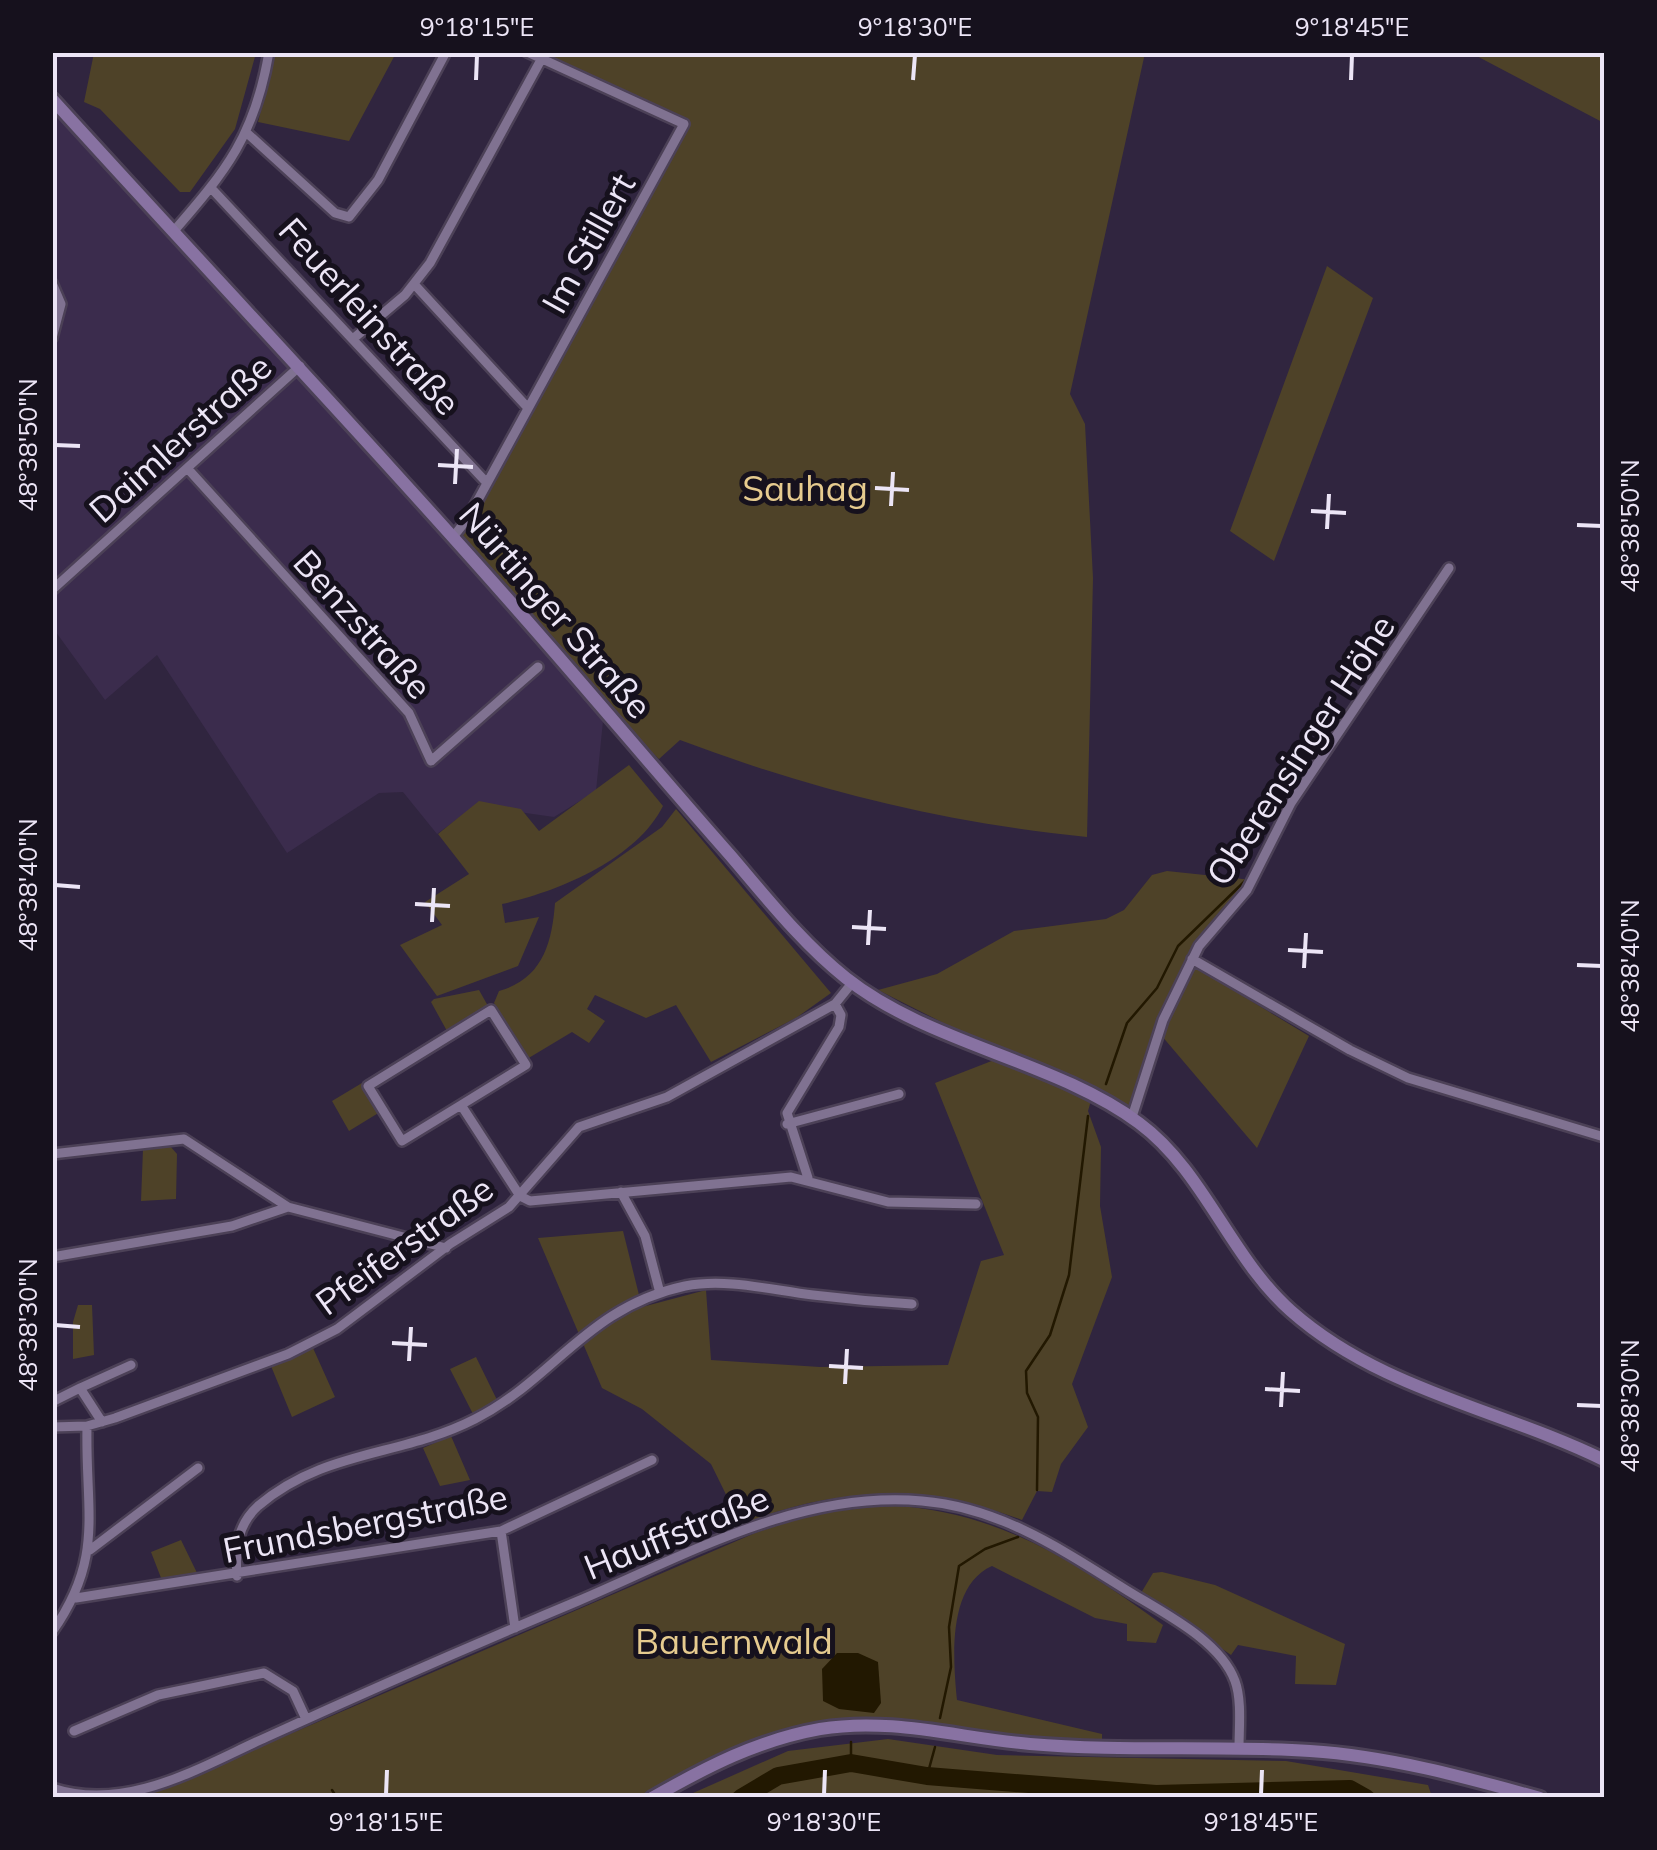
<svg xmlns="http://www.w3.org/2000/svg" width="1657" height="1850" font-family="Mulish,sans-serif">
	<rect width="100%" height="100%" fill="#30253f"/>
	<path fill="#3b2c4d" d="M52 99 601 706 603 721 596 791 554 817 475 806 437 834 403 792 379 793 287 853 157 655 105 700 53 628Z"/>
	<path fill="#4e4228" d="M94 53H256L235 129 190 192H180L100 109 84 102Z
		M275 53V52L396 53 349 141 258 122Z
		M527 53H1145L1070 394 1085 424 1093 578 1087 837C946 823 812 790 680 740L659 759 601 706 453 537 683 124Z
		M1471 53H1604V123Z
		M1327 266 1373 298 1274 561 1230 531Z
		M629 765 663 806C636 860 557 892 502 904L505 923 539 917 518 966 437 996 400 945 442 925 425 902 469 874 438 834 479 801 521 809 539 831Z
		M676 809 831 993 796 1018 711 1062 676 1005 646 1018 595 995 587 1009 605 1021 589 1043 572 1032 527 1059 494 1003 499 991C542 979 552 944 555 903L662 827Z
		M1167 871 1252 880 1190 958 1129 1108 1094 1090 1088 1111 1101 1147 1100 1206 1112 1277 1072 1384 1088 1427 1061 1464 1052 1492 1037 1491 1022 1520C926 1484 835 1486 741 1525L711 1464 642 1409 602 1388 538 1238 623 1231 642 1307 706 1290 711 1360 820 1367 948 1365 981 1261 1004 1255 935 1083 1007 1055 878 990 937 974 1014 931 1106 919 1124 910 1152 875Z
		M1195 967 1309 1036 1257 1148 1161 1035Z
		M479 990 488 1006 447 1031 431 1002 434 999Z
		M362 1083 380 1112 349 1131 332 1101Z
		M170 1146 177 1154 176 1199 141 1201 143 1149Z
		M78 1305H92L94 1355 73 1359V1322Z
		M313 1348 335 1397 292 1417 271 1366Z
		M476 1357 497 1400 473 1414 450 1369Z
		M451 1436 470 1480 440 1486 423 1448Z
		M889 1505C1001 1512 1074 1561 1163 1625L1156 1643 1127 1641V1624L1095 1618 992 1566C947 1586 953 1659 957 1700L1102 1734V1741L1018 1739 873 1720 849 1721 669 1782 642 1797 129 1798 179 1782 755 1533 811 1514Z
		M181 1540 199 1577 163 1583 151 1552Z
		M1162 1572 1215 1585 1345 1644 1336 1685 1295 1684 1296 1656 1238 1645 1231 1655 1141 1593 1153 1573Z
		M888 1739 997 1755 1286 1761 1428 1785 1432 1797H684L788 1751Z"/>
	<path fill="#221801" d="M837 1653H858L878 1662 881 1703 874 1713 839 1709 823 1701 822 1669Z"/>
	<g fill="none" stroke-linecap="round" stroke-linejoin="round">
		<path stroke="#221801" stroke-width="2.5" d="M1106 1084 1127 1023 1157 988 1178 946 1247 879
			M1037 1490 1038 1417 1027 1393 1026 1371 1050 1335 1069 1275 1088 1116
			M940 1718 951 1667 949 1627 959 1566 985 1549 1018 1537
			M851 1763V1742
			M927 1776 935 1747
			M332 1790 337 1798"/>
		<path stroke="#221801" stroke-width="18" d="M741 1798 778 1776 851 1763 927 1776 1156 1794 1350 1789 1366 1798"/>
		<g stroke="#4c4157" stroke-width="14">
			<path id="minor" d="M248 134 335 213 349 217 378 180 446 52
				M211 188 487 483
				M173 232C227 170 255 135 269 52
				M52 283 61 304 52 338
				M414 284 528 408
				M354 338 405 295 430 263 542 58
				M188 469 409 713 431 761 538 667
				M453 537 468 518 684 124 527 52
				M52 590 300 366
				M1192 959 1350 1050 1408 1078 1604 1137
				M461 1105 526 1065 491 1010 368 1086 402 1141 461 1105 520 1196 530 1201 791 1177 888 1202 976 1204
				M1132 1117 1163 1020 1199 946 1247 890 1291 803 1449 568
				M787 1124 899 1094
				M52 1154 184 1139 288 1207 446 1248
				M808 1178 787 1113 839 1027 841 1015 835 1004
				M621 1192 645 1236 660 1293
				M52 1257 232 1226 288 1207
				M80 1388 131 1365
				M52 1402 80 1388 102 1422
				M52 1427 87 1426 115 1418 288 1354 337 1329 450 1244 509 1207 579 1127 667 1097 835 1004 852 983
				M501 1531 515 1628
				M90 1550 198 1468
				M237 1576C235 1549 237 1525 258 1506 325 1449 401 1457 475 1419 554 1379 587 1307 685 1286 727 1278 771 1290 813 1295 846 1299 879 1302 912 1304
				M76 1598 501 1531 652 1460
				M52 1632C105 1557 85 1512 87 1426
				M74 1731 158 1695 264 1673 293 1691 306 1719
				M52 1788C127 1813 200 1767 267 1737 370 1690 473 1645 578 1601 686 1555 800 1490 922 1501 997 1507 1058 1547 1120 1586 1157 1610 1219 1638 1235 1681 1242 1700 1239 1728 1239 1748"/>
		</g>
		<g stroke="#4c4157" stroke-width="18">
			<path id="secondary" d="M52 99C218 282 388 461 550 647 610 716 669 786 730 855 766 897 802 943 846 978 929 1044 1056 1061 1139 1123 1204 1171 1230 1257 1291 1311 1380 1390 1500 1409 1604 1460
				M652 1798C706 1767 758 1740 820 1729 891 1717 959 1738 1030 1744 1123 1752 1217 1745 1310 1751 1388 1756 1465 1777 1540 1798"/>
		</g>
		<use href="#minor" stroke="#807291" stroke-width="9"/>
		<use href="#secondary" stroke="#8872a2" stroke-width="12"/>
	</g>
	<path fill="none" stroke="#ece5f6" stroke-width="4" d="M476 80 477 55M913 80 915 55M1351 80 1352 55M55 445 80 446M438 465 473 467M455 484 457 449M875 488 909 490M891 506 893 472M1311 511 1346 513M1577 525 1602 526M1327 529 1329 494M55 885 80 887M415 904 450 906M432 922 434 888M852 927 886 929M868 945 870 910M1288 950 1323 952M1577 965 1602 966M1304 968 1306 933M55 1325 80 1327M392 1343 427 1345M409 1361 411 1327M829 1366 863 1368M845 1384 847 1349M1265 1389 1300 1391M1577 1405 1602 1406M1281 1407 1283 1372M386 1795 387 1770M824 1795 825 1770M1261 1795 1262 1770"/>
	<g text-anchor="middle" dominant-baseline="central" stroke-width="10" stroke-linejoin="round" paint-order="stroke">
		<g font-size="35" fill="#ece5f6" stroke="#16111d">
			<text transform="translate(588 243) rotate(-61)">Im Stillert</text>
			<text transform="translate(370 316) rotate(48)">Feuerleinstraße</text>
			<text transform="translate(180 438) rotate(-42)">Daimlerstraße</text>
			<text transform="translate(556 610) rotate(49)">Nürtinger Straße</text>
			<text transform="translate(363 624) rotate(48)">Benzstraße</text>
			<text transform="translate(1300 750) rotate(-57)">Oberensinger Höhe</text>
			<text transform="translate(404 1245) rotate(-36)">Pfeiferstraße</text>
			<text transform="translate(365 1523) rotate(-11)">Frundsbergstraße</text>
			<text transform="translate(676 1532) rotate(-22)">Hauffstraße</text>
		</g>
		<g font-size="35" fill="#e6cb8f" stroke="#16111d">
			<text x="805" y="488">Sauhag</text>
			<text x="734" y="1641">Bauernwald</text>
		</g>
	</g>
	<rect width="1657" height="1850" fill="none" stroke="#16111d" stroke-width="110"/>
	<rect x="55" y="55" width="1547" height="1740" fill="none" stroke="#ece5f6" stroke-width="4"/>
	<g font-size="25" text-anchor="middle" fill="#ece5f6">
		<text x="477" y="36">9°18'15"E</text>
		<text x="915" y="36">9°18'30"E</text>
		<text x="1352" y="36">9°18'45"E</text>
		<text transform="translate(28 445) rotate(-90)" y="9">48°38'50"N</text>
		<text transform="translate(1630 526) rotate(-90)" y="9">48°38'50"N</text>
		<text transform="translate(28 885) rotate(-90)" y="9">48°38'40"N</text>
		<text transform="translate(1630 966) rotate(-90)" y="9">48°38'40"N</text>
		<text transform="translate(28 1325) rotate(-90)" y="9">48°38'30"N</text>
		<text transform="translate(1630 1406) rotate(-90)" y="9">48°38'30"N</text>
		<text x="386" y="1831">9°18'15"E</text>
		<text x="824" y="1831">9°18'30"E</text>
		<text x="1261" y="1831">9°18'45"E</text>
	</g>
</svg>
